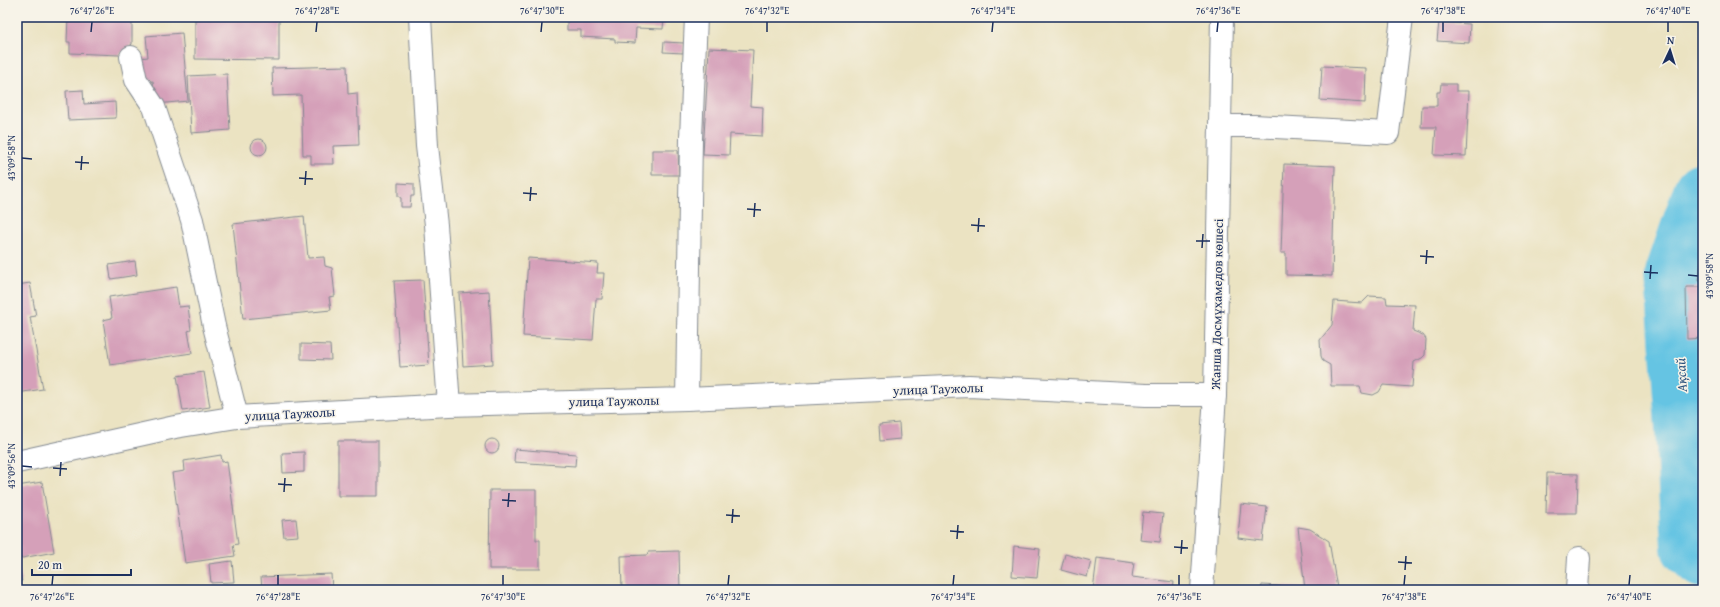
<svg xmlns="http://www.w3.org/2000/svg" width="1720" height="607" font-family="'Gentium Book Plus',serif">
	<rect width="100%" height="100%" fill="#f7f3e8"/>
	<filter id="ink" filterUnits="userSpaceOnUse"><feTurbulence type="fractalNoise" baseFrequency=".025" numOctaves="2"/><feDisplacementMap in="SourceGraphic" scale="8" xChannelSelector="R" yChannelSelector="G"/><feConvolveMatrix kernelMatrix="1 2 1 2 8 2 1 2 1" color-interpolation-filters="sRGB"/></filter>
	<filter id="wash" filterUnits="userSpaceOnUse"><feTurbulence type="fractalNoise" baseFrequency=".012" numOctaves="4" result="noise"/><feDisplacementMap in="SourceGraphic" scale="16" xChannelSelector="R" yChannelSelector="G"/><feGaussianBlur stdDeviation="0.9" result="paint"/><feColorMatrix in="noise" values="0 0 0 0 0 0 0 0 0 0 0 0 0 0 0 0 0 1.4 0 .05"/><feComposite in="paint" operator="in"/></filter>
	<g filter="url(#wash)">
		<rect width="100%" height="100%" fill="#ebe3c2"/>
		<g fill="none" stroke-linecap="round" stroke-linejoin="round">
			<path stroke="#65c4e3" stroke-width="60" d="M1703 192 1675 274 1685 428 1691 547 1703 558"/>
		</g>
		<g id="blocks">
			<path fill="#d5a0b9" d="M68 17H132V44L119 55 70 53V42H67Z
				M195 17H279V60L195 59Z
				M567 17H664L663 29 636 28 635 43 615 42V39L581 37V30H567Z
				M1439 22 1470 24 1469 43 1437 41Z
				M182 33 188 101 156 104 153 81 143 82 140 58 148 57 146 36Z
				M664 42 684 43 683 53 663 52Z
				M709 48 753 50 750 106 763 107 762 136 730 134 729 155 703 154Z
				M347 66 348 94 357 93 359 145 333 146 334 164H311V155H303L301 95 273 96 272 68Z
				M1322 66 1366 68 1365 103 1320 100Z
				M227 74 230 130 191 133 188 76Z
				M1441 84H1456V91H1469L1466 156 1434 155 1436 127H1421L1422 106H1437V92H1440Z
				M83 90 84 104 115 102 116 118 68 120 66 91Z
				M251 147a8 8 0 1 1 16 0a8 8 0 1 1-16 0Z
				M652 150H678L679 175H652Z
				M1284 164 1335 166 1332 276 1286 275V253H1281Z
				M398 183 414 184V196H411L410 207H401V198L398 196Z
				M304 216 308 258 324 257 325 266 332 268 335 296 329 297 331 310 243 319 233 224Z
				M1702 249H1703V281H1699Z
				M528 258 598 263 597 273H604L602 299H596L593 340 523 336Z
				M135 261 137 275 111 279 109 265Z
				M423 280 429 365 400 367 394 281Z
				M30 283 36 316 30 317 43 389 17 393V285Z
				M176 287 179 307 188 306 191 330 188 331 192 353 110 365 103 320 112 318 109 297Z
				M1686 287H1703V338L1687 339Z
				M489 291 493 364 463 366 459 293Z
				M1369 296 1386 297 1387 304 1415 305 1413 331 1423 335 1426 339 1425 355 1422 358 1414 362 1412 387 1383 385 1379 392 1373 395 1362 393 1360 386H1331L1330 365 1323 361 1321 356 1320 340 1332 325 1334 301 1362 303Z
				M301 344 330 345 331 360 301 359Z
				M204 372 210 407 183 411 177 376Z
				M899 423 900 439 880 441 879 425Z
				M485 446a7 7 0 1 1 14 0a7 7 0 1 1-14 0Z
				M338 441H378V496H338Z
				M515 449 576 454 575 466 514 462Z
				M304 452V472L283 473 282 453Z
				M221 455 222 462 227 461 238 544 233 545 235 556 185 563 172 473 185 471 184 461Z
				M1547 473 1578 474 1577 513H1546Z
				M42 482 54 552 17 559V486Z
				M490 490H536V540H540V569H489Z
				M1241 504 1267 507 1263 541 1238 538Z
				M1143 512 1163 514 1160 542 1140 540Z
				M296 519 298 536 284 537 282 520Z
				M1298 527 1310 529 1329 541 1337 588 1336 590H1305Z
				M1014 546 1040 549 1037 578 1012 576Z
				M679 551 680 590H622L621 556 647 555 648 552Z
				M1065 554 1091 561 1087 577 1061 570Z
				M1097 558 1134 563 1132 577 1174 582 1173 590H1093Z
				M17 561 22 581 17 582Z
				M232 561 234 582 211 583 209 564Z
				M331 574 332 590H262L261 577Z
				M1262 585 1304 588V590H1261Z"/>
		</g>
	</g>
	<g filter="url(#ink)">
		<use href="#blocks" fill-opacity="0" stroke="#838990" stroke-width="1"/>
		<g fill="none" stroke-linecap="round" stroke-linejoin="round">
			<g stroke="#838990" stroke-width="24">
				<path id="minor" d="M420 17 427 146 436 225 449 405
					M131 57 136 80 154 107 192 220 214 326 237 417
					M1221 126H1254L1388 133 1402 17
					M687 399 691 138 696 17
					M17 462 175 427 237 417 449 405 687 399 969 386 1146 395H1215
					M1577 590 1579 558"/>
			</g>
			<g stroke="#838990" stroke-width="24">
				<path id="tertiary" d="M1202 590 1215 395 1222 17"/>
			</g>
			<use href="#minor" stroke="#fff" stroke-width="22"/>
			<use href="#tertiary" stroke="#fff" stroke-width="22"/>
		</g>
	</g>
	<path fill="none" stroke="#1b2f5e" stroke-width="1.5" d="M91 32 92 22M316 32 317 22M541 32 542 22M767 32V22M992 32 993 22M1217 32 1218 22M1443 32V22M1668 32V22M22 158 32 159M75 162 89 163M81 170 82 156M299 178 313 179M305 185 306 171M523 193 537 194M530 201 531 187M747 209 761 210M754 217 755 203M971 225 985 226M978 232 979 218M1196 241H1210M1202 248 1203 234M1420 256 1434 257M1426 264 1427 250M1644 272 1658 273M1688 275 1698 276M1650 279 1651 265M22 466 32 467M53 468 67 469M60 476 61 462M278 484 292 485M284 492 285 478M502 500 516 501M508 507 509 493M726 515 740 516M732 523 733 509M950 531 964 532M957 539 958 525M1174 547 1188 548M1181 554 1182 540M1398 562 1412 563M1405 570 1406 556M52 585 53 575M278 585V575M503 585V575M728 585 729 575M953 585 954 575M1179 585V575M1404 585 1405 575M1629 585 1630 575"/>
	<g text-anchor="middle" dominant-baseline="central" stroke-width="3" stroke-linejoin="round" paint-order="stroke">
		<g font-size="13" fill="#1b2f5e" stroke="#f7f3e8">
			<text transform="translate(1217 304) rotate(-89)">Жанша Досмұхамедов көшесі</text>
			<text transform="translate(938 389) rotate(-2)">улица Таужолы</text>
			<text transform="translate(614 401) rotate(-1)">улица Таужолы</text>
			<text transform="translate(290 414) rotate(-3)">улица Таужолы</text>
		</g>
		<g font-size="14" font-style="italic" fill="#2e547f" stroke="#f7f3e8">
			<text transform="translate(1681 375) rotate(-93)">Ақсай</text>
		</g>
	</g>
	<rect width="1720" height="607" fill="none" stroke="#f7f3e8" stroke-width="44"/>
	<g transform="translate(1670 50) rotate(4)" stroke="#f7f3e8" stroke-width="3" paint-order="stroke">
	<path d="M0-3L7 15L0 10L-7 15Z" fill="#1b2f5e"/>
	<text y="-6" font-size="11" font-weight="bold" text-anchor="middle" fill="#1b2f5e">N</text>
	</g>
	<path d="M32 569v6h99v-6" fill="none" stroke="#1b2f5e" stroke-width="2"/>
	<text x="38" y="569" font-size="12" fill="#1b2f5e" stroke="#f7f3e8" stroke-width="3" paint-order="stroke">20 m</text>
	<rect x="22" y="22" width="1676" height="563" fill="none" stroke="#1b2f5e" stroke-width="1.5"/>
	<g font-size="10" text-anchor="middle" fill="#1b2f5e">
		<text x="92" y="14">76°47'26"E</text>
		<text x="317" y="14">76°47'28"E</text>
		<text x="542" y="14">76°47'30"E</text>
		<text x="767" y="14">76°47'32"E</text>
		<text x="993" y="14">76°47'34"E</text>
		<text x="1218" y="14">76°47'36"E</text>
		<text x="1443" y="14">76°47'38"E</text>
		<text x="1668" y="14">76°47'40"E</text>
		<text transform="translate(11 158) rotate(-90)" y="4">43°09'58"N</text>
		<text transform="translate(1709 276) rotate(-90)" y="4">43°09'58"N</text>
		<text transform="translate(11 466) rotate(-90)" y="4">43°09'56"N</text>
		<text x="52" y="600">76°47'26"E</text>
		<text x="278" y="600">76°47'28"E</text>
		<text x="503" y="600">76°47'30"E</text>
		<text x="728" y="600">76°47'32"E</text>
		<text x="953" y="600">76°47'34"E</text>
		<text x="1179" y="600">76°47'36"E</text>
		<text x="1404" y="600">76°47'38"E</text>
		<text x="1629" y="600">76°47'40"E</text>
	</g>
</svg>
